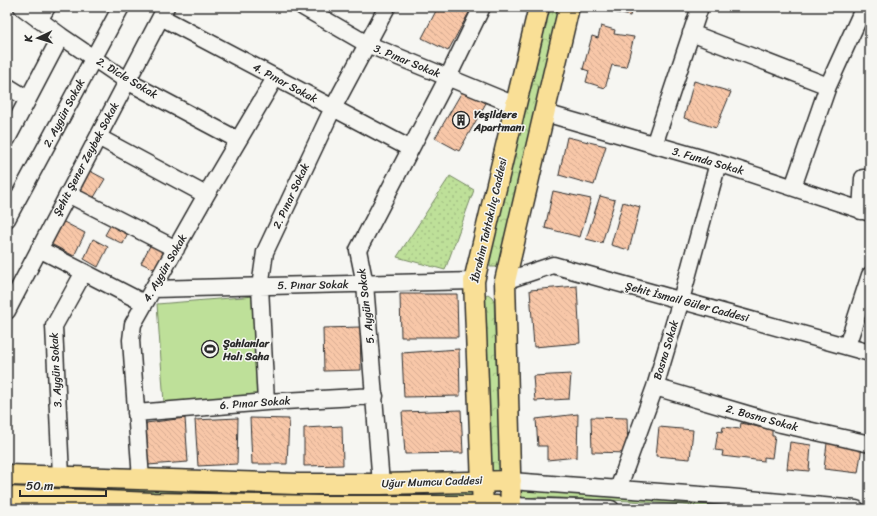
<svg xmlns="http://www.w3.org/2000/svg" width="877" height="516" font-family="Sriracha,sans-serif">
	<defs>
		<pattern id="forest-crowns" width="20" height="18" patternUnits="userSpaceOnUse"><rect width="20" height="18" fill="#bee099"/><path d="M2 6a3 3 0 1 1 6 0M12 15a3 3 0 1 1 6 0" fill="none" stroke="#a3c084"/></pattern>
		<pattern id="park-dots" width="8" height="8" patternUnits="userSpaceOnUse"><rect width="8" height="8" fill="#bee099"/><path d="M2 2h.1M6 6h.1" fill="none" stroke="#a3c084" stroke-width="1.8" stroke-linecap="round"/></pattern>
		<pattern id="building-back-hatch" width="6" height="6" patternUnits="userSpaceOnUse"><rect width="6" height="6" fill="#f8c7a8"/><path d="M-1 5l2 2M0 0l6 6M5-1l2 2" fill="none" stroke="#d5ab91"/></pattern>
	</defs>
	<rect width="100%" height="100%" fill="#f6f6f2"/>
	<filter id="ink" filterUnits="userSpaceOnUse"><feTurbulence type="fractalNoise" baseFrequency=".025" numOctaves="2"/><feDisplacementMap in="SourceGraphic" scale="8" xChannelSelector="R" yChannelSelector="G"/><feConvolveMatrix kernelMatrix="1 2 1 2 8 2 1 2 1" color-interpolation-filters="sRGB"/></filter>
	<g filter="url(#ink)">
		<path fill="#bee099" stroke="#748662" d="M255 296 263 395 164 403 157 304Z
			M7 484 471 488 473 499 422 501 7 490Z
			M520 489 795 509H734L631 501 537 497 519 499Z"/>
		<path fill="url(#forest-crowns)" stroke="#748662" d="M547 7H560L498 267H490V259Z
			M488 294 492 297 494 301 500 471 498 474H491L484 296Z"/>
		<path fill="url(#park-dots)" stroke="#748662" d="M450 176 474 190 445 270 397 257Z"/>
		<path fill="url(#building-back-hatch)" stroke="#2b2b2b" d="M438 7H472L448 51 422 38Z
			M601 7H632L630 16 601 9Z
			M601 26 615 30 614 34 634 37 626 67 612 65 605 88 586 82 589 71 583 69 592 36 598 38Z
			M694 81 731 92 716 128 684 118Z
			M463 90 486 103 459 151 435 138Z
			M567 137 606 146 594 185 559 175Z
			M88 170 105 179 93 199 76 190Z
			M553 191 591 199 580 237 545 228Z
			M600 196 615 200 602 243 586 239Z
			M623 202 640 207 629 250 611 245Z
			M114 219 130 228 123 244 105 235Z
			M62 221 85 233 74 256 51 244Z
			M93 239 108 247 98 267 84 259Z
			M152 242 169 251 158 271 141 263Z
			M577 286 580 343 534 347 530 290Z
			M400 294H457L458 337H401Z
			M360 327 361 370 324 371 323 328Z
			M459 349 460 396 404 397 402 353Z
			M571 374 569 399 535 401 533 376Z
			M461 410 463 453 405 454 402 412Z
			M578 414 577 457 547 460V446H538L536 419Z
			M591 417 627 418 628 453 592 452Z
			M185 418 188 462 148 465 146 423Z
			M238 418 237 464 198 466 195 420Z
			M250 418 289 419 287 464H252Z
			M741 423 772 430V436H775L772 458 764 457V461L722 456 723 451 715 450 718 431 722 432 723 427 740 429Z
			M342 426 343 465 304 466V428Z
			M659 427 693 430 690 459 656 456Z
			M790 442 811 445 809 471 787 469Z
			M827 443 862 447 858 473 824 469Z"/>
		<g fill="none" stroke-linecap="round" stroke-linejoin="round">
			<g stroke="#2b2b2b" stroke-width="19">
				<path id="minor" d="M22 7 61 36 127 81 238 140
					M303 7 367 44 515 105
					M161 17 409 148
					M39 20 47 7
					M691 33 828 86
					M7 86 28 99
					M545 113 718 163 870 213
					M98 137 206 195
					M7 139 61 36
					M654 145 700 7
					M793 187 828 86 864 7
					M68 194 176 249
					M861 211 863 178 870 179
					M7 219 121 7
					M39 249 144 303
					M505 281 553 265 870 353
					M153 289 474 281
					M7 311 166 7
					M847 346 870 275
					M655 387 781 424 870 444
					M266 402 260 287 265 252 333 108 387 7
					M136 413 266 402 375 396
					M61 476 54 326 84 272
					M141 479 131 340 133 324 206 195 275 78
					M511 481 728 497 856 509
					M381 484 365 284 358 250 448 77 482 7
					M618 489 655 387 681 300 718 163
					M511 506 611 509"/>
			</g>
			<g stroke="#2b2b2b" stroke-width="23">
				<path id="major" d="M7 475 298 484H381L511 481
					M7 497 153 503 321 506H497
					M483 509 474 281 539 7
					M511 509 505 281 569 7"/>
			</g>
			<use href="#minor" stroke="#f6f6f2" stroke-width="16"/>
			<use href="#major" stroke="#f9df96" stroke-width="20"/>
		</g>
	</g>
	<defs>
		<g id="building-ring" transform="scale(0.9)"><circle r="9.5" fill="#f6f6f2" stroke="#2b2b2b" stroke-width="1.5"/><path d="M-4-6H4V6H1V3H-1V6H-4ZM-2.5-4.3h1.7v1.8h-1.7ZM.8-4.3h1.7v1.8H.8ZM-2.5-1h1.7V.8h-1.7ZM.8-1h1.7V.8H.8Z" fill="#2b2b2b"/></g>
		<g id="stadium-ring" transform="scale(0.9)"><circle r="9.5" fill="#f6f6f2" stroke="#2b2b2b" stroke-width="1.5"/><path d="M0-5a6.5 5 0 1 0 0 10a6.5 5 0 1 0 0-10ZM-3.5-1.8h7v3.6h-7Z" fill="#2b2b2b"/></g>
	</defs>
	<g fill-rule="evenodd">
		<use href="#building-ring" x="461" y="120"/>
		<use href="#stadium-ring" x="210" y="349"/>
	</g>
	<g text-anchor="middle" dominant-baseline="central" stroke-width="3" stroke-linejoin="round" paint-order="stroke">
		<g font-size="11" fill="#2b2b2b" stroke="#f6f6f2">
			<text transform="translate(407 61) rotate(22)">3. Pınar Sokak</text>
			<text transform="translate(127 78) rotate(31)">2. Dicle Sokak</text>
			<text transform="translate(285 83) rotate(28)">4. Pınar Sokak</text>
			<text transform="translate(64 113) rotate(-62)">2. Aygün Sokak</text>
			<text transform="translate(86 159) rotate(-62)">Şehit Şener Zeybek Sokak</text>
			<text transform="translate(708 161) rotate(16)">3. Funda Sokak</text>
			<text transform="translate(291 196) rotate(-65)">2. Pınar Sokak</text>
			<text transform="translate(489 220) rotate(-77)">İbrahim Tahtakılıç Caddesi</text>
			<text transform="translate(165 268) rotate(-60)">4. Aygün Sokak</text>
			<text transform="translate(313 285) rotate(-1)">5. Pınar Sokak</text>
			<text transform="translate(687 302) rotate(15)">Şehit İsmail Güler Caddesi</text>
			<text transform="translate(366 306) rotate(-97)">5. Aygün Sokak</text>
			<text transform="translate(666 350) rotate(-73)">Bosna Sokak</text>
			<text transform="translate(56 370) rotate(-93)">3. Aygün Sokak</text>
			<text transform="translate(255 403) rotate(-4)">6. Pınar Sokak</text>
			<text transform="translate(762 418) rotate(15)">2. Bosna Sokak</text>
			<text transform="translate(432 482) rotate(-2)">Uğur Mumcu Caddesi</text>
		</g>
		<g font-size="11" font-weight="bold" fill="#2b2b2b" stroke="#f6f6f2" text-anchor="start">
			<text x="474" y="114">Yeşildere<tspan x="474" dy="13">Apartmanı</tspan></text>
			<text x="223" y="343">Şahlanlar<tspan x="223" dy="13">Halı Saha</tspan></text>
		</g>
	</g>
	<rect width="877" height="516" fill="none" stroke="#f6f6f2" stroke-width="24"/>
	<rect x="12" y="12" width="853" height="492" fill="none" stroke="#2b2b2b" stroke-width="1.5" filter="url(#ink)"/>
	<g transform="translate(38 38) rotate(266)" stroke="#f6f6f2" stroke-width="3" paint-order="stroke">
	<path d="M0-3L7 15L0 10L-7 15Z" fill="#2b2b2b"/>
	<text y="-6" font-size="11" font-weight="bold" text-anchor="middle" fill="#2b2b2b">K</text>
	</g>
	<path d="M20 490v6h86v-6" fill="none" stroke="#2b2b2b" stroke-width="2"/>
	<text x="26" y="490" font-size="12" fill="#2b2b2b" stroke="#f6f6f2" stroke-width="3" paint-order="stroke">50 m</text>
</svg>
